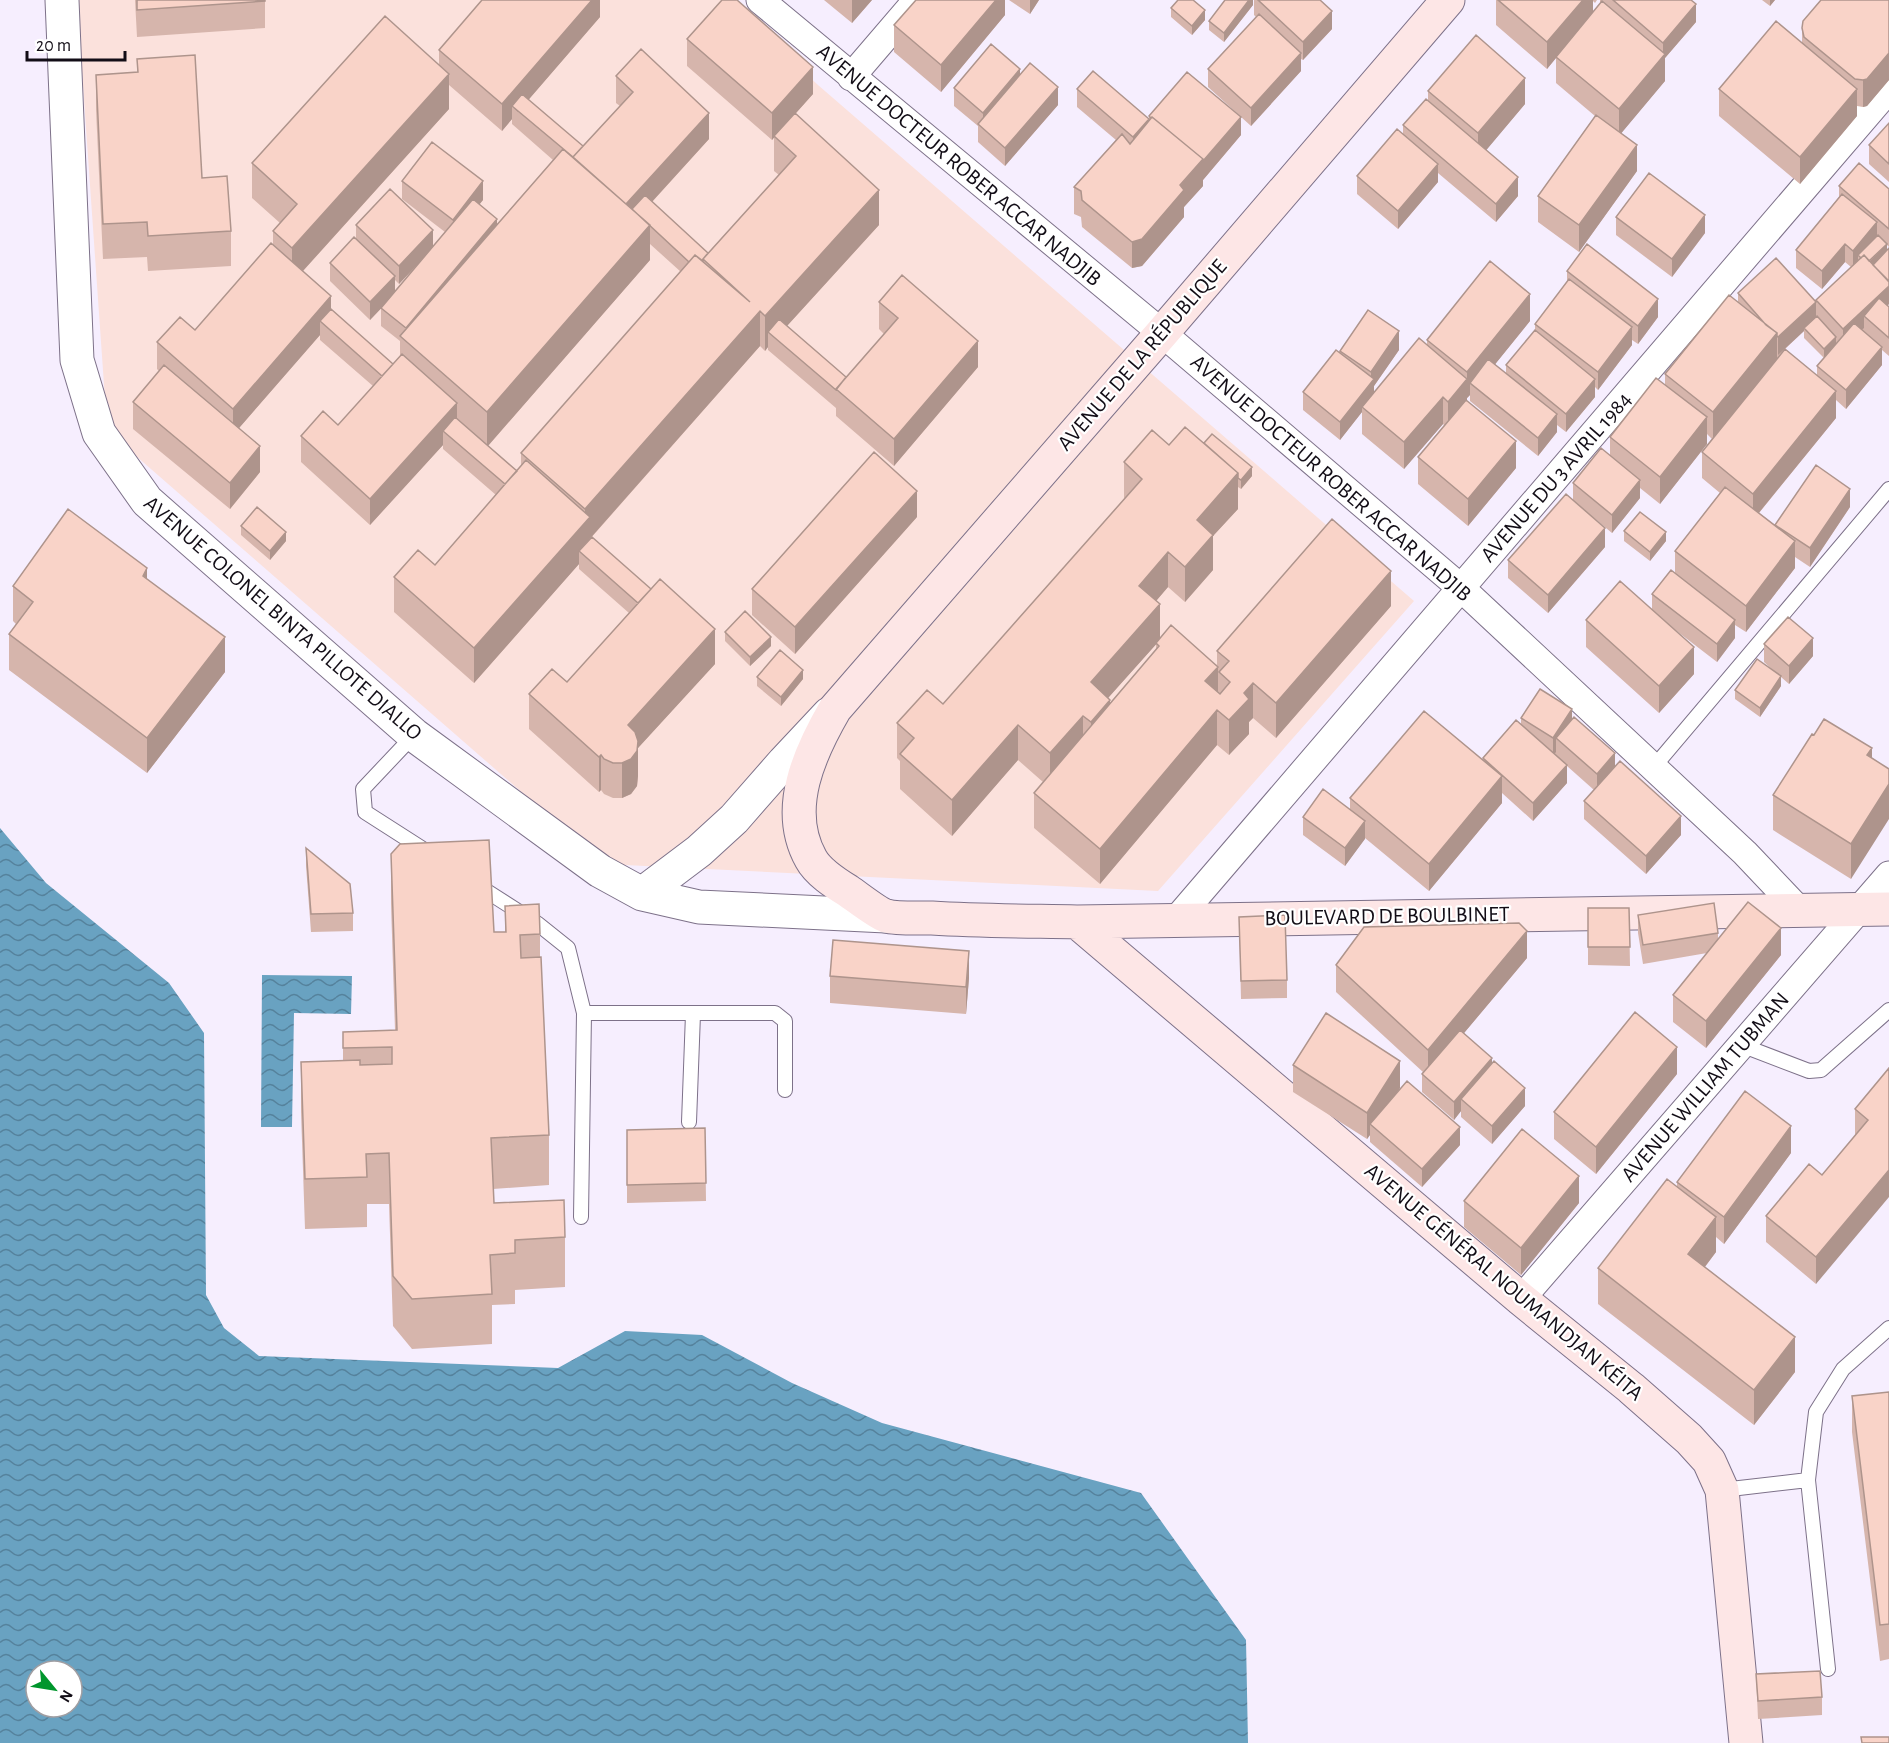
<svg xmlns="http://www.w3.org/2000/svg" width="1889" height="1743" font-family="'Alegreya Sans',sans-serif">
	<defs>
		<pattern id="water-waves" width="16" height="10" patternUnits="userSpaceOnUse" patternTransform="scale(1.5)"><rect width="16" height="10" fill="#69a2c1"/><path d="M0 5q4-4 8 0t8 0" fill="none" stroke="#55829c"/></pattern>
	</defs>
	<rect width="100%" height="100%" fill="#f6eefe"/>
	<path fill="#fbe1dc" d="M77 0H726L818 85 1414 601 1158 891 604 864 128 449 106 413Z"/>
	<path fill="url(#water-waves)" fill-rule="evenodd" d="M0 828 46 883 169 983 204 1033 206 1295 224 1328 259 1356 558 1368 625 1331 702 1335 792 1383 882 1423 1141 1493 1246 1640 1248 1743H0ZM36 1671H72V1707H36Z
		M262 975 352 976 351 1014 294 1013 292 1127H261Z"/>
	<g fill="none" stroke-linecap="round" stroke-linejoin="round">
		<g stroke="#7d7189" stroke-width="16">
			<path id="service" d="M414 735 363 789 365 812 429 853
				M1653 768 1889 489
				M477 885 538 924 568 948 584 1013H775L785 1021V1090
				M1741 1045 1809 1071 1821 1070 1889 1010
				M689 1122 693 1014
				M581 1217 584 1013
				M1808 1480 1828 1669
				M1722 1490 1808 1480 1816 1412 1843 1369 1889 1328"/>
		</g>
		<g stroke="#7d7189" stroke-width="29">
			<path id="minor" d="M760 0 1162 333 1461 588 1745 853 1799 910
				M851 77 917 0
				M1176 920 1889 89
				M1521 1299 1889 875"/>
		</g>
		<g stroke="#7d7189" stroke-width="35">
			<path id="tertiary" d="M62 0 77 360 99 433 147 501 414 735 600 871 642 894 699 907 886 916
				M642 894 699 851 734 819 784 762 829 714"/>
		</g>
		<g stroke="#7d7189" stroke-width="35">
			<path id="secondary" d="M1448 0 1162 333 835 709C810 752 783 809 811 859 818 872 835 883 848 891 857 897 877 913 886 916 898 919 919 918 932 918 980 921 1029 921 1077 922L1889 909
				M1077 922 1521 1299 1631 1388 1689 1439 1709 1461 1722 1490 1746 1743"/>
		</g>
		<use href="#service" stroke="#fff" stroke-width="14"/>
		<use href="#minor" stroke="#fff" stroke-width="27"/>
		<use href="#tertiary" stroke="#fff" stroke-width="33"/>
		<use href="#secondary" stroke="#fde6e6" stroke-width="33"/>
	</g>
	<path fill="#d6b5ac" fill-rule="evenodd" d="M135 0H265V28L137 37Z
		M600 0V17L528 100 583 146 620 106 616 103V76L709 139 652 202 708 253 779 175 774 171V137L772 140 687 66V39L813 94 795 114 879 225 787 326 846 377 884 334 879 329V302L978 367 894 466 836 416V408L768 350V347L765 351 760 346 590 539 715 664 638 748V776L637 786 631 794 622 798H613L604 794 601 790 599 792 529 729V694L567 682 629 613 579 569V564L474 683 394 612V577L435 565 496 495 443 449V445L370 525 301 462V436L338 425 373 386 320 340V335L239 428 260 472 230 509 133 429V402L159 371 157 369V342L195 330 273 245V231L280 223 252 198V163L439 65V50ZM449 85 502 131 512 119V124L553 160 497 224 479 204 483 200 402 181V199L445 232 433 246 356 225V239L330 263V281L370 320 384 305 381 308V326L400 341V356L393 364 331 309 303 271 449 109ZM650 244 681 272 521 453V466L517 471 488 446 650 260ZM421 261 395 292V280L399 284Z
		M824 0H872L852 23Z
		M1005 0V15L941 92 894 52V25Z
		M1009 0H1039L1030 14Z
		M1253 0V5L1224 42 1209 30V21Z
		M1254 0H1320L1332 29 1303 60 1301 59V71L1251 126 1208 87V69L1256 17 1254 15Z
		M1496 0H1597L1595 3 1593 1V12L1600 3V0H1691L1696 22 1665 58V81L1621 133 1637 171 1579 252 1538 222V196L1595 116 1556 83V58L1547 69 1496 25Z
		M1762 0H1775L1770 6Z
		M1889 0V80L1867 106 1863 107 1857 106V116L1800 184 1719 116V89L1802 43V28Z
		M1171 8 1205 20 1192 35 1171 17Z
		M137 59 231 231V266L148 271 147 257 103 259 96 110V75L137 72Z
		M1020 74 1058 105 1005 166 978 142V126L954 106V88Z
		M1077 89 1149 121V116L1241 135 1203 180V179V186L1184 207V217L1142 266 1132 268 1082 227 1081 217 1074 214V187L1116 140 1077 107Z
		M1428 91 1525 104 1486 150 1518 196 1496 222 1438 173V182L1398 229 1357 194V176L1403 134V125L1428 101Z
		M1889 123V182L1869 164V145Z
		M1839 186 1889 189V247L1887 245V251L1889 248V304L1888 305 1889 307V356L1882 350V365L1846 409 1836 400V418L1759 513 1775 525 1850 507 1810 567 1795 557V568L1746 632 1735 625V638L1717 662 1674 629 1694 674 1659 713 1586 647V620L1652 610V594L1675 573V551L1720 493 1702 478V452L1712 439 1707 434V444L1660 504 1640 488V498L1612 533 1594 518 1605 547 1548 613 1508 578V560L1573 500V483L1610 455V437L1665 385V374L1738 302V293L1816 318V300L1851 267 1845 262 1822 289 1796 268V250L1839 197ZM1804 331V338L1824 358 1817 366V376L1785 349Z
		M1616 217 1705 233 1672 277 1616 235Z
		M1567 271 1658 317 1638 344 1632 340V345L1598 390 1595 387V397L1566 432 1557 425V432L1538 456 1470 401V395L1467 398V401L1516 468 1468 526 1418 484V457L1444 425 1443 424 1404 469 1362 434V412L1340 440 1303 410V392L1340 353V351L1399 350 1374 386V393L1427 345V340L1530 321 1495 364 1506 374V365L1535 331V324L1567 283Z
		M1204 443 1252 476 1241 489 1238 487V509L1213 536V570L1185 602 1168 587 1156 601 1160 638 1217 665V651L1391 606 1276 738 1253 718 1249 722V734L1229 755 1217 745 1100 884 1034 828V793L1043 782 1018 760 952 836 900 789V761L897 758V723L943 704 1125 498H1124V462L1169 445ZM1156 644V650L1110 703 1108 698Z
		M917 517 795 654 752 615V589Z
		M241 526 286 541 270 560 241 535Z
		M1624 531 1666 541 1650 561 1624 541Z
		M147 579 225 672 147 773 9 670V634L16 624 13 621V586Z
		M725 632 771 646 750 666 725 641Z
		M1764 644 1813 656 1789 684 1781 677V686L1760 717 1735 699V690L1777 674 1764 662Z
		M757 677 803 679 781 706 757 686Z
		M1521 718 1572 719 1615 766 1681 835 1646 874 1584 819V801L1594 790 1567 766V783L1533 821 1502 793V803L1429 891 1365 838 1345 866 1303 835V817L1350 809V798L1483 760V758L1521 724Z
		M1872 748 1851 879 1773 830V795Z
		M306 848 353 913V931L311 932 306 866Z
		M391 854 494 932H505V906L540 934V957L549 1135V1185L493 1189 494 1203 565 1237V1287L515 1290V1304L492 1305V1344L412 1349 393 1326 389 1204H367V1227L305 1229 301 1112V1062L343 1061V1032L395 1030 391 904Z
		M1588 908H1629L1630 966 1588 965Z
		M1638 915 1718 933V939L1781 955 1706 1048 1673 1022V995L1707 953 1643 964 1638 933Z
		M1239 917 1287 980V998L1241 999Z
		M1527 958 1464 1033 1492 1064 1525 1106 1492 1144 1461 1117V1111L1454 1120 1422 1092V1074L1423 1072 1336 992V965Z
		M830 976 969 978 966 1014 830 1003Z
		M1293 1065 1400 1088 1395 1095 1460 1145 1422 1187 1370 1142V1135L1367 1139 1293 1092Z
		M1889 1068 1816 1284 1766 1242V1216L1822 1175 1855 1136V1109Z
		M1677 1074 1596 1174 1554 1139V1112Z
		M705 1128 706 1201 627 1203V1130Z
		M1791 1153 1724 1244 1716 1237V1252L1705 1267 1795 1372 1754 1425 1598 1304V1268L1677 1187V1182Z
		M1464 1201 1579 1203 1521 1275 1464 1227Z
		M1889 1392V1659L1880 1661 1852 1432V1396Z
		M1756 1674 1822 1697V1715L1758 1719Z"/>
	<path fill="#ae948c" d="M592 0H600V17L518 112 512 106V119L502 131V104Z
		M852 0H872L852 23Z
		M996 0H1005V15L941 92V65Z
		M1030 0H1039L1030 14Z
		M1249 0H1253V5L1224 42V33Z
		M1583 0H1593V15L1556 57V58L1547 69V42Z
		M1770 0H1775L1770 6Z
		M1696 4V22L1665 58V81L1619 136V109L1663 56V43Z
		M1205 10V20L1192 35V26Z
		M1332 11V29L1303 60V42Z
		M1301 53V71L1251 126V108Z
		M1889 53V80L1867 106 1863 107V80Z
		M813 67V94L772 140V113Z
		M1020 69V87L983 129V113Z
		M449 74V109L292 283V248Z
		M1525 78V104L1478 160V133Z
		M1058 87V105L1005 166V148Z
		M1857 89V116L1800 184V157Z
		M709 113V139L639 216 624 205Z
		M1241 117V135L1203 180V161Z
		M1149 119V137L1133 155V137Z
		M1637 145V171L1579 252V225Z
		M1203 159V186L1184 207V217L1142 266 1132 268V242Z
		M1438 164V182L1398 229V211Z
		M1518 177V196L1496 222V204Z
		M483 181V200L453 238V220Z
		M879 190V225L776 338 768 332V347L765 351V316Z
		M1705 215V233L1672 277V259Z
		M497 219V237L406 328Z
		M1877 222V240L1858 255V262L1853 269V251Z
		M650 225V260L487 447V412Z
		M433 230V248L399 284V266Z
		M1845 244V262L1822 289V271Z
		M1887 244V253L1867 273V264Z
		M395 276V294L370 320V302Z
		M1889 286V304L1871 322 1864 316V328L1843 347V329Z
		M1530 294V321L1476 388 1470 383V395L1467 398V405L1448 429V402L1467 379V372Z
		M331 296V323L320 321V335L233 435V409Z
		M1658 299V317L1638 344V326Z
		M1816 302V320L1804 328V331L1778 355V337Z
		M760 311V346L579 551V564L474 683V648L585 522V509Z
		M1632 327V345L1598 390V372Z
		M1399 331V350L1374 386V397L1362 407V412L1340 440V422L1371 383V372Z
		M1777 333V360L1713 439V412Z
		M1836 337V346L1824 358V349Z
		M978 341V367L894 466V439Z
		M1882 347V365L1846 409V390Z
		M1595 379V397L1566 432V414Z
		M1836 391V418L1753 520V494Z
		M1443 397V424L1404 469V442Z
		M457 403V430L443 431V445L370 525V499Z
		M1557 414V432L1538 456V438Z
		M1707 417V444L1660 504V477Z
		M1516 441V468L1468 526V499Z
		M260 446V472L230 509V483Z
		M1252 467V476L1241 489V480Z
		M1238 473V509L1213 536V570L1185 602V567L1197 520Z
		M1640 480V498L1612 533V515Z
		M1850 489V507L1810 567V548Z
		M917 491V517L795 654V627Z
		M1605 528V547L1548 613V595Z
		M286 532V541L270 560V551Z
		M1666 532V541L1650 561V552Z
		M1795 541V568L1746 632V606Z
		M1168 552V587L1139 621V586Z
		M147 568V603L143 576Z
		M1391 571V606L1276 738V703Z
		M1160 604V640L1091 717V682Z
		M1735 620V638L1717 662V644Z
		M715 629V664L638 748V776L637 786 631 794 622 798V763L628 725Z
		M225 637V672L147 773V738Z
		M771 637V646L750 666V657Z
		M1813 638V656L1789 684V666Z
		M1694 647V674L1659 713V686Z
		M1218 667V702L1205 681Z
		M803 670V679L781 706V697Z
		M1781 676V686L1760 717V708Z
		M1253 683V718L1249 722V734L1229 755V720L1244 693Z
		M1110 700V735L1091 757V722Z
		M1572 709V727L1556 738V752L1553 756V738Z
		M1217 710V745L1100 884V849Z
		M1083 716V751L1050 788V753Z
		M1018 725V760L952 836V800Z
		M1872 748V783L1867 755Z
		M1615 753V771L1597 792V774Z
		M601 755V790L599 792V757Z
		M1567 765V783L1533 821V803Z
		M1502 776V803L1429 891V864Z
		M1889 784V819L1851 879V844Z
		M1681 816V835L1646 874V856Z
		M1365 821V839L1345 866V848Z
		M1781 928V955L1706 1048V1021Z
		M1527 931V958L1428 1076V1050Z
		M969 951V978L966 1014V987Z
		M1677 1047V1074L1596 1174V1147Z
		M1492 1058V1076L1461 1099V1111L1454 1120V1102Z
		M1400 1061V1088L1374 1128 1370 1124V1135L1367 1139V1113Z
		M1525 1088V1106L1492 1144V1126Z
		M1791 1126V1153L1724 1244V1217Z
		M1460 1127V1145L1422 1187V1169Z
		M1889 1170V1197L1816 1284V1257Z
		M1579 1176V1203L1521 1275V1248Z
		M1716 1217V1252L1688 1289V1254Z
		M1795 1337V1372L1754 1425V1390Z"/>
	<path fill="#f9d3c8" stroke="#ae948c" stroke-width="1.5" d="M137 0H265V1L137 10Z
		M482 0H592L502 104 439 50Z
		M722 0H737L813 67 772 113 687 39Z
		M916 0H996L941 65 894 25Z
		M1178 0H1193L1205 10 1192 26 1171 8Z
		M1225 0H1249L1224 33 1209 21Z
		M1258 0H1320L1332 11 1303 42Z
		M1498 0H1583L1547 42Z
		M1613 0H1691L1696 4 1663 43Z
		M1821 0H1889V53L1867 79 1863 80 1855 79 1804 37 1802 28 1803 21Z
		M1602 1 1665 54 1619 109 1556 57Z
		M1259 14 1301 53 1251 108 1208 69Z
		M385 16 449 74 292 248 273 231 297 204 252 163Z
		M1776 21 1857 89 1800 157 1719 89Z
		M1476 35 1525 78 1478 133 1428 91Z
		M991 44 1020 69 983 113 954 88Z
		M641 49 709 113 626 204 573 157 633 92 616 76Z
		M195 55 202 178 227 176 231 231 148 236 147 222 103 224 96 75 138 72 137 59Z
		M1030 63 1058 87 1005 148 978 124Z
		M1093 71 1149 119 1133 137 1077 89Z
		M1187 72 1241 117 1203 161V159L1152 117 1151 118 1149 116Z
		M522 94 583 146 573 157 512 106Z
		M1426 99 1518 177 1496 204 1403 125Z
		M795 113 879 190 765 316 760 311 585 509 521 453 695 255 750 302 703 259 796 156 774 136Z
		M1596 115 1637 145 1579 225 1538 196Z
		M1152 117 1203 159 1180 185 1184 190 1142 239 1132 242 1082 200 1081 191 1074 187 1122 134 1130 144Z
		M1889 123V164L1869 145Z
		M1397 129 1438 164 1398 211 1357 176Z
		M432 142 483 181 453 220 402 181Z
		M563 149 650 225 487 412 400 336Z
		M1859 163 1889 189V229L1839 186Z
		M1649 173 1705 215 1672 259 1616 217Z
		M390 189 433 230 399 266 356 225Z
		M1842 194 1877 222 1853 251 1845 244 1822 271 1796 250Z
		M645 195 708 253 703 259V261L695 255 689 262 632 209Z
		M473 199 497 219 406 328 381 308Z
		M1878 235 1887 244 1869 261 1864 255 1861 258 1858 255Z
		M354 237 395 276 370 302 330 263Z
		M271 243 331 296 233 409 157 342 180 317 195 330Z
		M1587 244 1658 299 1638 326 1567 271Z
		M1889 248V281L1873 265Z
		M1864 255 1889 282V286L1843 329 1816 300Z
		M1776 258 1816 302 1778 337 1777 336V333L1766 325 1738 293Z
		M1490 261 1530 294 1467 372 1427 340Z
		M902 275 978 341 894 439 836 389 898 318 879 302Z
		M1569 279 1632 327 1598 372 1535 324Z
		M1729 295 1777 333 1713 412 1665 374Z
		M1879 298 1889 307V338L1864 316Z
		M331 309 393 364 382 376 320 321Z
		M1368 310 1399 331 1371 372 1340 351Z
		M1817 316 1836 337 1824 349 1804 328Z
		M779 319 846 377 836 390 768 332Z
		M1854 323 1882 347 1846 390 1817 366Z
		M1535 330 1595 379 1566 414 1506 365Z
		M1419 338 1467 379 1448 402 1443 397 1404 442 1362 407Z
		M1785 349 1836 391 1753 494 1702 452Z
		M1336 350 1374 379 1340 422 1303 392Z
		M402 354 457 403 370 499 301 436 323 411 338 425Z
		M1488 359 1557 414 1538 438 1470 383Z
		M164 365 260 446 230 483 133 402Z
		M1656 378 1707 417 1660 477 1610 437Z
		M1466 400 1516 441 1468 499 1418 457Z
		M455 417 517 471 505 484 443 431Z
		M1185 427 1238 473 1197 520 1213 535 1185 567 1168 552 1139 586 1160 604 1091 682 1110 700 1091 722 1083 716 1050 753 1018 725 952 800 900 754 914 738 897 723 927 690 943 704 1142 479 1124 462 1152 430 1169 445Z
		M1212 434 1252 467 1241 480 1238 478V473L1204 443Z
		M1601 448 1640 480 1612 515 1573 483Z
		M874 452 917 491 795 627 752 589Z
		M526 460 590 517 474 648 394 577 418 550 435 565Z
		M1816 465 1850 489 1810 548 1775 525Z
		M1725 487 1795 541 1746 606 1675 551Z
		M1566 494 1605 528 1548 595 1508 560Z
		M257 507 286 532 270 551 241 526Z
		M68 509 147 568 143 576 225 637 147 738 9 634 33 602 13 586Z
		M1640 512 1666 532 1650 552 1624 531Z
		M1332 519 1391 571 1276 703 1253 683 1244 693 1249 699 1229 720 1217 710 1100 849 1034 793 1159 646 1156 643 1171 625 1218 667 1205 681 1220 694 1230 682 1219 672 1229 661 1217 651Z
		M592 537 651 589 638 603 579 551Z
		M1671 570 1735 620 1717 644 1652 594Z
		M660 579 715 629 628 725 635 732 638 741 637 751 631 759 622 763H613L604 759 601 755 599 757 529 694 552 669 567 682Z
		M1620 581 1694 647 1659 686 1586 620Z
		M745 611 771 637 750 657 725 632Z
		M1788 617 1813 638 1789 666 1764 644Z
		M780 650 803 670 781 697 757 677Z
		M1757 659 1781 676 1760 708 1735 690Z
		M1540 689 1572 709 1553 738 1521 718Z
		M1424 711 1502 776 1429 864 1350 798Z
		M1574 717 1615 753 1597 774 1556 738Z
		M1824 719 1872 748 1867 755 1889 769V784L1851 844 1773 795 1812 734 1814 735Z
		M1516 720 1567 765 1533 803 1483 758Z
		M1620 761 1681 816 1646 856 1584 801Z
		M1323 789 1365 821 1345 848 1303 817Z
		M489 840 494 932H506L505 906 539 904 540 934 520 935 521 958 541 957 549 1135 491 1138 494 1203 564 1200 565 1237 515 1240V1253L490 1255 492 1294 412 1299 393 1276 389 1153 366 1154 367 1177 305 1179 301 1062 360 1060V1065L392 1064V1047L343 1048V1032L397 1030 391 854 400 844Z
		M306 848 350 884 353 913 311 914Z
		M1748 902 1781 928 1706 1021 1673 995Z
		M1714 903 1718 933 1643 945 1638 915Z
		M1588 908H1629L1630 947H1588Z
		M1285 915 1287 980 1241 981 1239 917Z
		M1519 923 1527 931 1428 1050 1336 965 1364 927Z
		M833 940 969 951 966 987 830 976Z
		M1635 1012 1677 1047 1596 1147 1554 1112Z
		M1326 1013 1400 1061 1367 1113 1293 1065Z
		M1460 1030 1492 1058 1454 1102 1422 1074Z
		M1494 1061 1525 1088 1492 1126 1461 1099Z
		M1889 1068V1170L1816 1257 1766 1216 1809 1164 1822 1175 1868 1120 1855 1109Z
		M1407 1081 1460 1127 1422 1169 1370 1124Z
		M1745 1091 1791 1126 1724 1217 1677 1182Z
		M705 1128 706 1183 627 1185V1130Z
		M1522 1129 1579 1176 1521 1248 1464 1201Z
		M1667 1179 1716 1217 1688 1254 1795 1337 1754 1390 1598 1268Z
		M1889 1392V1624L1880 1625 1852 1396Z
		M1820 1671 1822 1697 1758 1701 1756 1674Z
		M1861 1737H1889V1743H1862Z"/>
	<g text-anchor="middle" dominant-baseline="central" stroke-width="4.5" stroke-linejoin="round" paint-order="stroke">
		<g font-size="22" fill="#120d16" stroke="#fff">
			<text transform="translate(959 165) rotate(40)">AVENUE DOCTEUR ROBER ACCAR NADJIB</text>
			<text transform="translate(1142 355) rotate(-49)">AVENUE DE LA RÉPUBLIQUE</text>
			<text transform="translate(1556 477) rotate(-49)">AVENUE DU 3 AVRIL 1984</text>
			<text transform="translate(1331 478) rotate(41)">AVENUE DOCTEUR ROBER ACCAR NADJIB</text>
			<text transform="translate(283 618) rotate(41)">AVENUE COLONEL BINTA PILLOTE DIALLO</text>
			<text transform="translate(1387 916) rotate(-1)">BOULEVARD DE BOULBINET</text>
			<text transform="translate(1705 1087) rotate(-49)">AVENUE WILLIAM TUBMAN</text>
			<text transform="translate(1504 1282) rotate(40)">AVENUE GÉNÉRAL NOUMANDJAN KÉITA</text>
		</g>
	</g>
	<g transform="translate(54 1689) rotate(120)"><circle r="28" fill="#ffffff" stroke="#a09ea2" stroke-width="1.5"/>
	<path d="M0-4.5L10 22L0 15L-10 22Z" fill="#00962d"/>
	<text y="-9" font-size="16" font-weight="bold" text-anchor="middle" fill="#120d16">N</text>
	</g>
	<path d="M27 51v9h98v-9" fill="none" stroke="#120d16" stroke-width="3"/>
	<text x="36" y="51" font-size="18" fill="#120d16" stroke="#ffffff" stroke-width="4.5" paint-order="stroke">20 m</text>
</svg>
